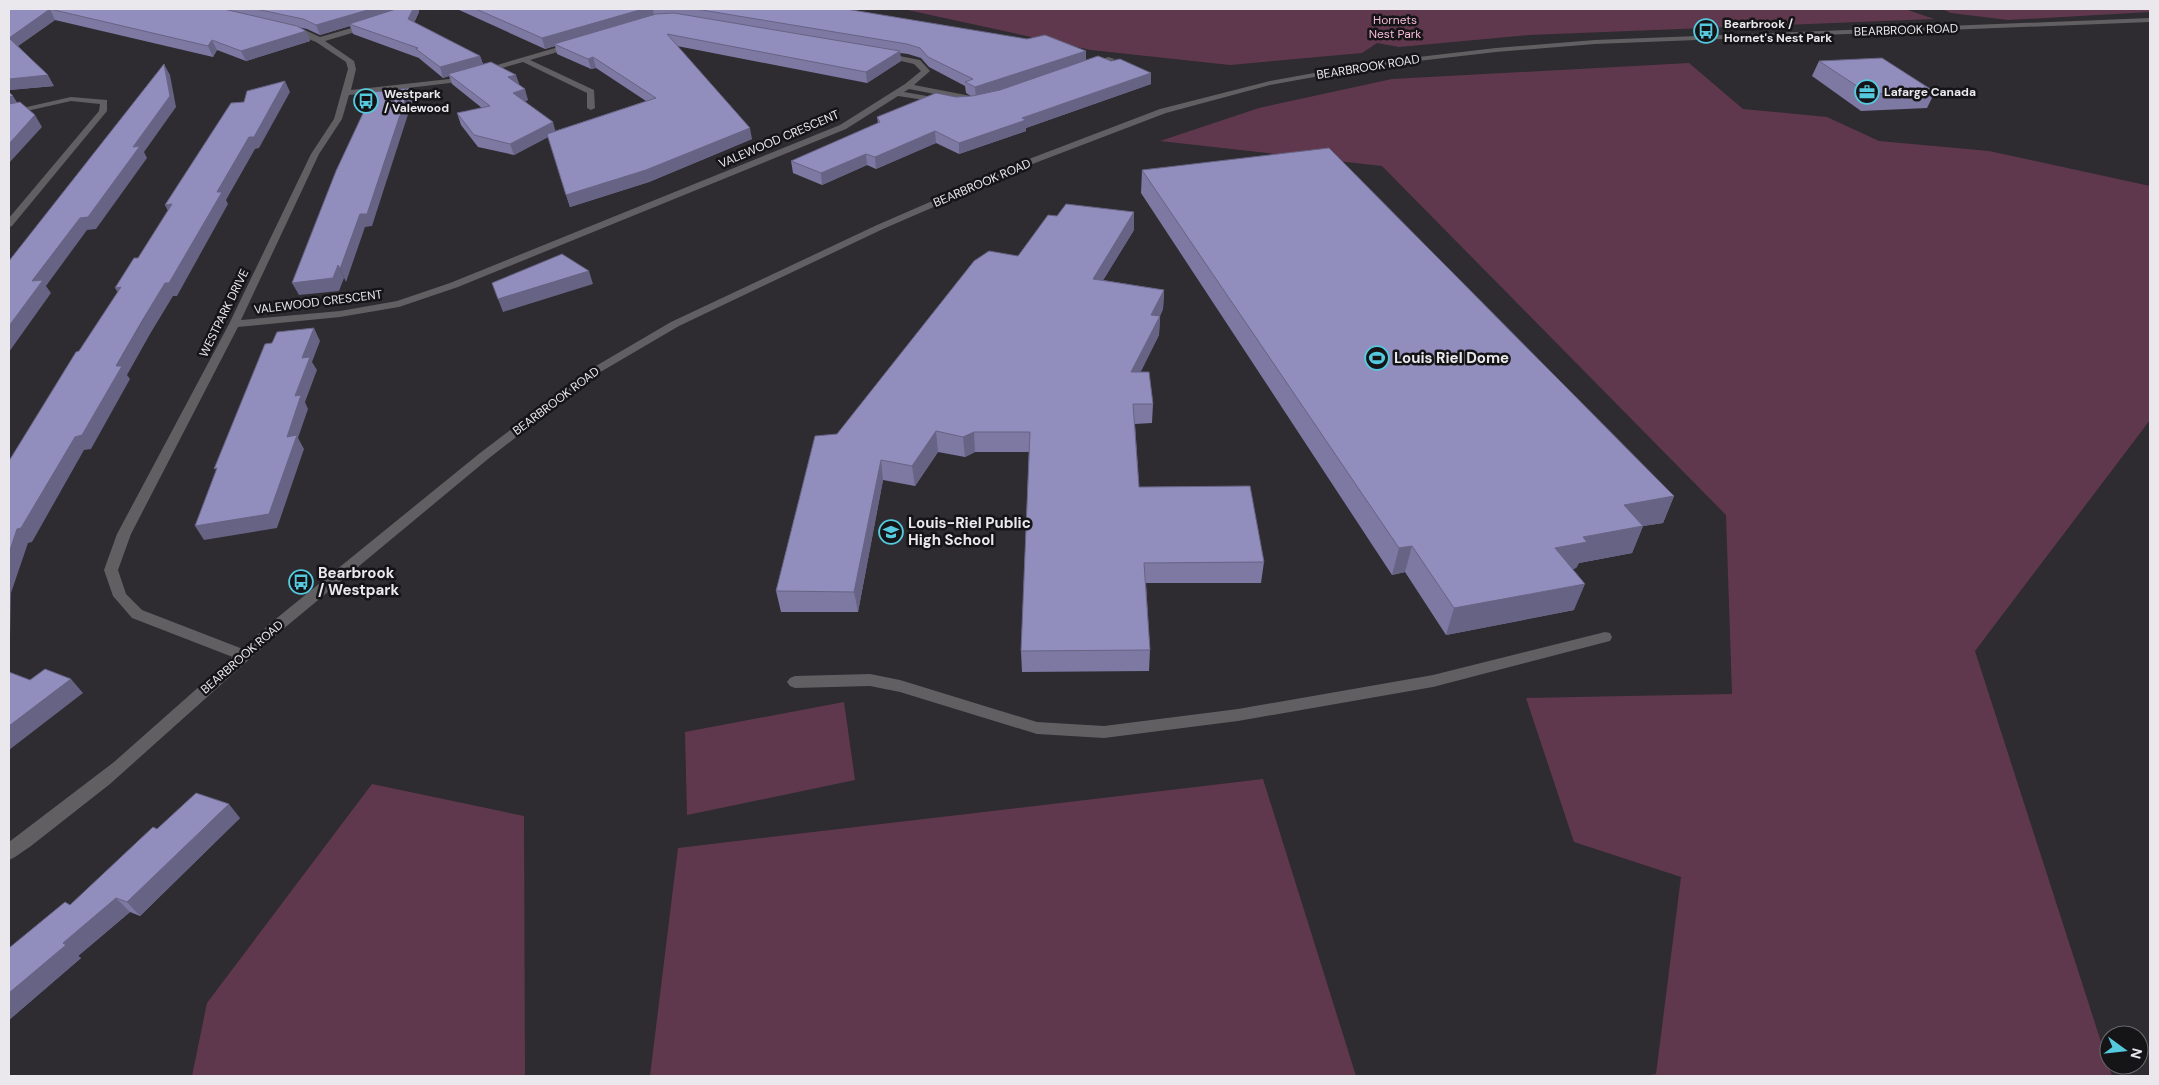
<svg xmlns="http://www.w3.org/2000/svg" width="2159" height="1085" font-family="'DM Sans',sans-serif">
	<rect width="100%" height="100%" fill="#2e2b31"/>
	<path fill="#60384e" d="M903 9H1905L1934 19 1529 35 1399 47 1377 43 1362 53 1230 65 1091 50Z
		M1942 9H2150V12L2008 20 1951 13Z
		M1689 63 1743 109 1827 117 1879 141 1989 151 2150 186V420L1975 651 2112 1076H1643L1656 1074 1681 877 1574 842 1526 698 1732 694 1726 515 1382 166 1160 141 1259 108 1392 79Z
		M844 702 855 780 687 815 685 732Z
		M1263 779 1356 1076H650L678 848Z
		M372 784 524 816 525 1076H192L207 1003Z"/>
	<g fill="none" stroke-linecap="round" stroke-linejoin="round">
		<path fill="#625f62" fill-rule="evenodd" d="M369 23H372V27L325 41 354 61 356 69 351 90 449 79 572 43H575V47L530 60 594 90 595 108 591 110 587 108V93L523 62 450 83 349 95 342 119 319 154 241 320 340 311 397 301 450 283 840 125 905 84 921 71 914 64 879 56V52L920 60 930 71 914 85 971 96 977 103 967 105 963 103 965 100 909 89 904 92 944 99 948 101 944 103 898 96 846 129 458 287 399 307 340 317 238 327 131 534 118 570 126 594 142 610 248 651 251 655 248 659 243 661 132 618 113 596 104 570 117 534 229 324 311 154 334 119 348 69 346 62 316 42 286 30 290 28 307 31 320 37Z
			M1108 57 1115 59 1090 68 1086 66Z
			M71 97 107 100V111L12 226 9 227V218L99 111 100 104 71 101 9 115V111Z
			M1605 632 1610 633 1612 637 1610 641 1433 687 1238 721 1104 738 1037 734 900 692 870 686 795 688 790 686 787 682 790 678 795 676 870 674 900 680 1037 722 1104 726 1238 709 1433 675Z"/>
		<path fill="#625f62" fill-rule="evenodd" d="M2150 18V22L1595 44 1496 52 1375 66 1270 85 1166 113 1035 163 883 229 679 326 597 374 488 459 282 630 110 784 31 846 15 857 9 860V842L114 762 272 622 480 453 589 370 671 322 877 225 1029 159 1160 109 1270 81 1375 62 1496 48 1595 40Z"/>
	</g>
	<path fill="#7d79a2" d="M9 9H418L419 12 414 23 480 56 483 64 520 86 528 100 525 101 555 131 646 101 596 68 591 69 557 54 555 46 545 49 457 9H846L1086 51V60L1111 61 1151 73V84L1026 128V131L959 154 936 143 876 169 867 165 822 185 793 173 791 161 878 123 877 117 956 97 971 96 966 93 965 86 929 67 921 58 908 54 900 53 901 61 867 83 677 46 752 139 649 182 570 207 548 137 514 155 478 147 461 125 457 113 482 108 452 84 449 76 443 78 420 59 419 58 353 34 350 26 320 35 307 29 298 27 306 31 310 41 246 61 217 50 213 57 55 20 18 46 54 86 9 90Z
		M1819 61 1935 92 1927 108 1861 111 1812 76Z
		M1142 170 1674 496 1663 523 1643 526 1632 553 1579 563 1576 568 1573 569 1574 610 1446 635 1405 572 1392 575 1141 193Z
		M1134 230 1103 280 1164 290 1163 309 1160 316 1159 335 1140 372 1153 404 1152 423 1135 424 1139 487 1264 562 1261 583H1146L1150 650 1149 671 1022 672 1021 651 1029 452H975L965 457 938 452 915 486 883 480 858 612H781L776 591 837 434 1018 256Z
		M240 818 140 916 130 912 78 956 81 958 9 1020 70 905 157 829Z"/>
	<path fill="#666384" d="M50 9 55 20 15 48 9 38Z
		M371 9H408L349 24 350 26 320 35 316 25Z
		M413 9H418L419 12 411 29 408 19Z
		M643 9H653L654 16 554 44 555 46 545 49 542 38Z
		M306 31 310 41 246 61 241 51Z
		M212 40 217 50 213 57 208 46Z
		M900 51 901 61 867 83 866 72Z
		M1086 51V62L976 98 975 87Z
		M480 56 484 67 448 74 449 76 443 78 440 67Z
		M593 57 596 68 591 69 588 59Z
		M164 64 170 75 176 107 144 152 147 158 96 229 87 230 46 286 51 293 9 352V326L32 281 133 147Z
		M1151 73V84L1026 128V131L959 154V143L1022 118Z
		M48 75 54 86 9 90V79Z
		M516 75 520 86 508 77Z
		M285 81 290 92 259 148 255 149 226 200 228 204 177 296H173L150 334 127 375 130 379 91 449 84 450 32 542 28 543 11 593 10 639 9 640V553L17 529 75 437 249 137Z
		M409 88 413 99 372 226 365 227 346 282 340 269 360 214Z
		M525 89 528 100 516 104 513 93Z
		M13 96 20 107 9 110V97Z
		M35 115 42 127 9 163V144Z
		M553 122 556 133 514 155 510 144Z
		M750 128 752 139 649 182 570 207 566 195Z
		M935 131 936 143 876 169 875 157Z
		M866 154 867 165 822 185 821 173Z
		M172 204 171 217 165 205Z
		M1134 212V230L1093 297V279Z
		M338 265 344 278 339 291 299 295 292 283Z
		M589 271 593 284 503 312 498 299Z
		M121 287 123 301 115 288Z
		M1164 290 1163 309 1151 334V315Z
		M1160 316 1159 335 1131 392V372Z
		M314 328 320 341 312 362 317 370 305 402 308 409 298 438 304 449 277 528 204 540 195 526 287 437 302 358Z
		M936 431 938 452 915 486 912 466Z
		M974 432 975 452 965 457 963 437Z
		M881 460 883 480 858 612 854 592Z
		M1674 496 1663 523 1643 526 1632 553 1579 563 1576 568 1546 574 1555 548 1583 537 1624 505Z
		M1412 546 1405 572 1392 575 1399 548Z
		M1585 584 1574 610 1446 635 1454 608Z
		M71 679 83 693 9 750V726Z
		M229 804 240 818 140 916 127 902Z
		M116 898 130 912 78 956 81 958 9 1020V993L63 943Z"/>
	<path fill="#918dbc" stroke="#666384" d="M9 9H224L297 26 306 31 241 51 212 40 208 46 50 9 9 38 48 75 9 79Z
		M256 9H371L316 25 303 19Z
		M396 9H413L408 19 480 56 440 67 416 49 418 48 349 24Z
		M476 9H643L542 38Z
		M696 9H846L1027 39 1045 35 1086 51 975 87 965 82 973 79 928 57 920 48 907 44Z
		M674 13 900 51 866 72 667 34 750 128 646 170 566 195 547 134 656 98 593 57 588 59 554 44 656 14Z
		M1098 56 1111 61 1120 59 1151 73 1022 118 1026 120 959 143 935 131 875 157 866 154 821 173 791 161 880 122 877 117 936 93 956 97 972 96 1000 90Z
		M1882 58 1935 92 1869 94 1819 61Z
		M491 62 516 75 508 77 525 89 513 93 553 122 510 144 474 135 457 113 490 106 448 74Z
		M164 64 170 96 133 147 140 146 88 217 80 218 32 281 43 280 9 326V261Z
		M285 81 254 137H249L217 192H222L169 283H165L142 321 116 366H122L82 435 75 437 21 528 17 529 9 553V461L76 352 79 351 121 287 115 288 134 258H138L172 204 165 205 231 103 244 102 247 91Z
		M409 88 367 214H360L340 269 338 265 333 278 292 283 336 171 373 92Z
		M9 92 13 96 9 97Z
		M20 102 35 115 9 144V104Z
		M1329 148 1674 496 1624 505 1643 526 1583 537 1587 542 1555 548 1585 584 1454 608 1412 546 1399 548 1142 170Z
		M1066 204 1134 212 1093 279 1164 290 1151 315 1160 316 1131 372H1149L1153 404H1133L1139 487 1250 486 1264 562 1144 563 1150 650 1021 651 1030 432H974L963 437 936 431 912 466 881 460 854 592 776 591 815 436 837 434 974 261 989 251 1018 256 1048 215 1057 216Z
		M562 254 589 271 498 299 492 283Z
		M314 328 302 358 310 357 295 396 301 395 287 437 297 435 269 514 195 526 217 468 214 469 265 344 272 343 277 332Z
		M45 669 71 679 9 726V672L30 680Z
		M196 793 229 804 127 902 116 898 63 943 66 945 9 993V948L65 902 70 905 153 827 157 829Z"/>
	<defs>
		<g id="bus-ring" transform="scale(1.25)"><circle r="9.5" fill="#151417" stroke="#55cadf" stroke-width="1.5"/><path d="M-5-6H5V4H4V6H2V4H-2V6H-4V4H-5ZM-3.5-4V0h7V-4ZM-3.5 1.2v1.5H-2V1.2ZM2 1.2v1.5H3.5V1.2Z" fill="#55cadf"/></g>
		<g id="office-ring" transform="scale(1.25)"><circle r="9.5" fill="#151417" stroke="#55cadf" stroke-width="1.5"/><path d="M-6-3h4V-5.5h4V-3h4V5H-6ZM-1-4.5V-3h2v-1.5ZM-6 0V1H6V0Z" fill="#55cadf"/></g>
		<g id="stadium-ring" transform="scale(1.25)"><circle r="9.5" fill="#151417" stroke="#55cadf" stroke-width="1.5"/><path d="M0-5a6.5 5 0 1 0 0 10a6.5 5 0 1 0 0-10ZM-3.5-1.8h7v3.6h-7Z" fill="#55cadf"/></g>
		<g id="school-ring" transform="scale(1.25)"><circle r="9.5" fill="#151417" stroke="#55cadf" stroke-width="1.5"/><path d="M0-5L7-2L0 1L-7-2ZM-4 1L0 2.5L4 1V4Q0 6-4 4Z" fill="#55cadf"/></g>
	</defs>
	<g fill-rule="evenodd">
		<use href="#bus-ring" x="1706" y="31"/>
		<use href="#office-ring" x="1867" y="92"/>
		<use href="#bus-ring" x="366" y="101"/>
		<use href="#stadium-ring" x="1377" y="358"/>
		<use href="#school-ring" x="891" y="532"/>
		<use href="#bus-ring" x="301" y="582"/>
	</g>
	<g text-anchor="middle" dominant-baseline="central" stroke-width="5" stroke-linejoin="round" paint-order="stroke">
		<g font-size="12" fill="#f8bddc" stroke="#151417">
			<text x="1395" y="20">Hornets<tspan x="1395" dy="14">Nest Park</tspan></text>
		</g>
		<g font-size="12" font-weight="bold" fill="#eae8ec" stroke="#151417" text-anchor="start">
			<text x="1724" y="24">Bearbrook /<tspan x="1724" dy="14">Hornet's Nest Park</tspan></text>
			<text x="1884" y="92">Lafarge Canada</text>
			<text x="384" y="94">Westpark<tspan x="384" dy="14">/ Valewood</tspan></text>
		</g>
		<g font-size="12" fill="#eae8ec" stroke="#151417">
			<text transform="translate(1906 30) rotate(-2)">BEARBROOK ROAD</text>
			<text transform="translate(1368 67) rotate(-9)">BEARBROOK ROAD</text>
			<text transform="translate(779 139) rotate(-23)">VALEWOOD CRESCENT</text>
			<text transform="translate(982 183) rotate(-23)">BEARBROOK ROAD</text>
			<text transform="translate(318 302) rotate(-7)">VALEWOOD CRESCENT</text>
			<text transform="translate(224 313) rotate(-64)">WESTPARK DRIVE</text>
			<text transform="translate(556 401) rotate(-37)">BEARBROOK ROAD</text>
			<text transform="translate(242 657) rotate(-41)">BEARBROOK ROAD</text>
		</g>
		<g font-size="15" font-weight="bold" fill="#eae8ec" stroke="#151417" text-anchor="start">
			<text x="1394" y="358">Louis Riel Dome</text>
			<text x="908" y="523">Louis-Riel Public<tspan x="908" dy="17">High School</tspan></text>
			<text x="318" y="573">Bearbrook<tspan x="318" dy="17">/ Westpark</tspan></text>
		</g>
	</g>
	<rect width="2159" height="1085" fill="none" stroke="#eae8ec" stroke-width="20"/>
	<g transform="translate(2124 1050) rotate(105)"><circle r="24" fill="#151417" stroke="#6a696c"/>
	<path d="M0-4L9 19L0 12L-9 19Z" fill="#55cadf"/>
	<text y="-8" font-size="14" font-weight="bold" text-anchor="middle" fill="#eae8ec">N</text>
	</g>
</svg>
